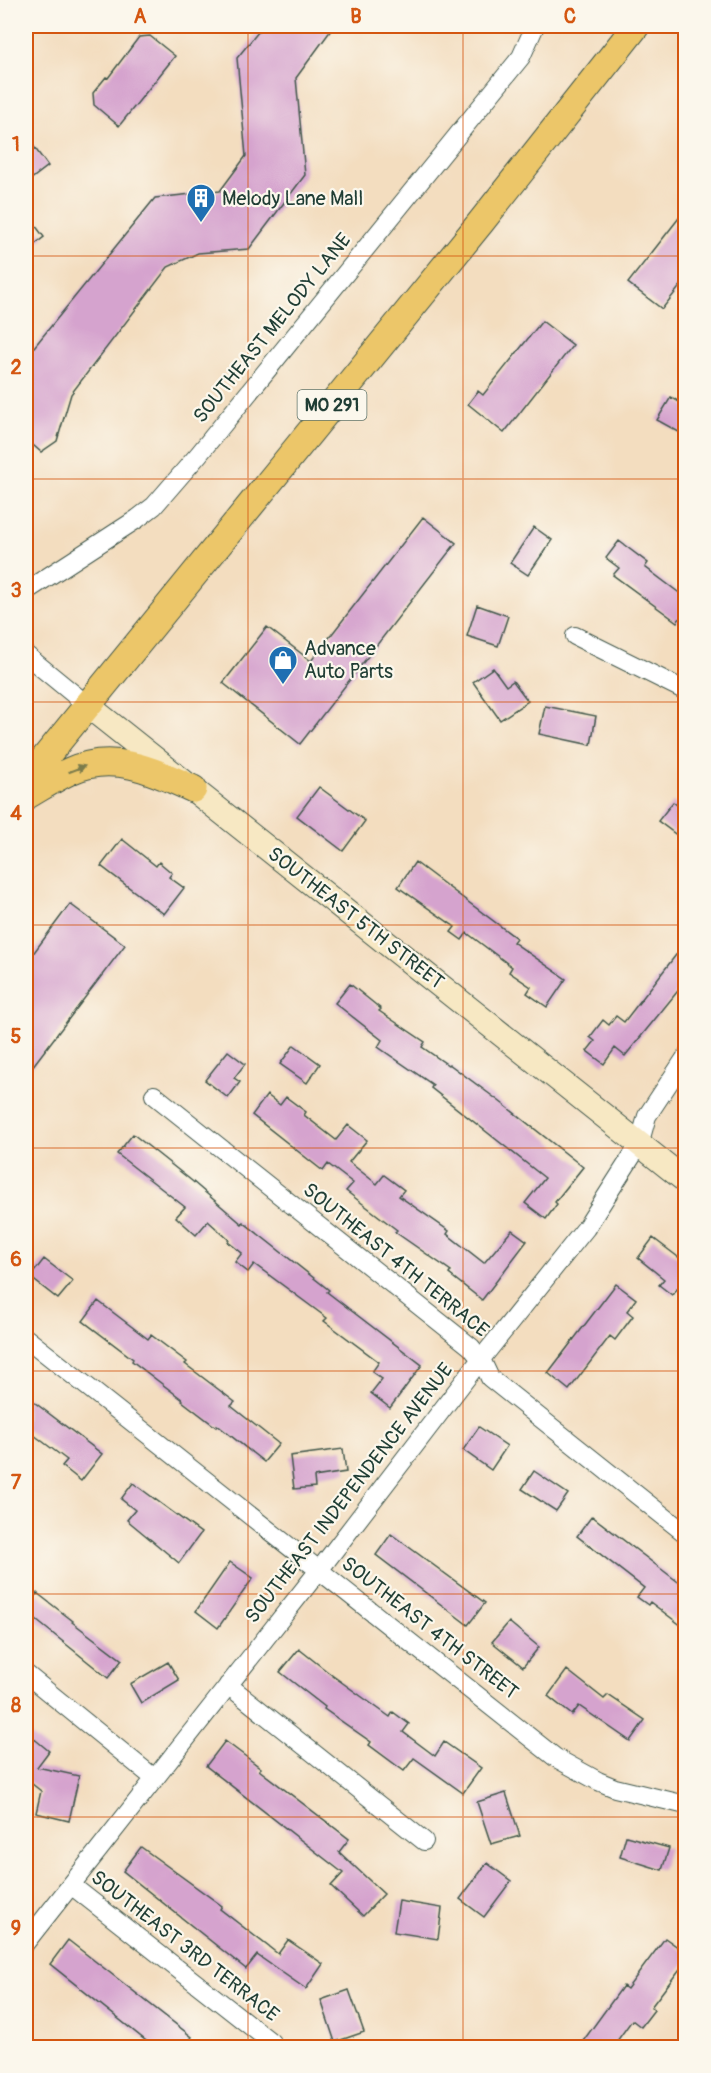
<svg xmlns="http://www.w3.org/2000/svg" width="711" height="2073" font-family="Pangolin,sans-serif">
	<rect width="100%" height="100%" fill="#fbf7ec"/>
	<filter id="ink" filterUnits="userSpaceOnUse"><feTurbulence type="fractalNoise" baseFrequency=".0167" numOctaves="2"/><feDisplacementMap in="SourceGraphic" scale="12" xChannelSelector="R" yChannelSelector="G"/><feConvolveMatrix kernelMatrix="1 2 1 2 8 2 1 2 1" color-interpolation-filters="sRGB"/></filter>
	<filter id="wash" filterUnits="userSpaceOnUse"><feTurbulence type="fractalNoise" baseFrequency=".008" numOctaves="4" result="noise"/><feDisplacementMap in="SourceGraphic" scale="24" xChannelSelector="R" yChannelSelector="G"/><feGaussianBlur stdDeviation="1.35" result="paint"/><feColorMatrix in="noise" values="0 0 0 0 0 0 0 0 0 0 0 0 0 0 0 0 0 1.4 0 .05"/><feComposite in="paint" operator="in"/></filter>
	<g filter="url(#wash)">
		<rect width="100%" height="100%" fill="#f3ddbf"/>
		<g id="blocks">
			<path fill="#d5a3ce" d="M263 26H334L296 78 305 175 249 249 198 253 168 267 71 394 57 441 41 452 26 439V357L155 198 220 191 246 156 237 58Z
				M150 36 175 56 119 126 94 105 93 93 106 77 108 78 139 37Z
				M26 136 48 166 26 183Z
				M686 209V279L662 309 628 283Z
				M26 213 44 237 26 251Z
				M542 321 573 345 504 433 468 404 478 391 483 395Z
				M671 397 686 406V436L657 420Z
				M423 517 456 543 300 744 223 683 267 627 311 661Z
				M534 527 552 540 528 575 510 563Z
				M619 541 648 563 645 567 686 598V611L677 622 613 575 619 568 606 558Z
				M477 605 508 616 498 646 467 636Z
				M493 668 506 686 513 681 528 701 500 720 473 682Z
				M545 706 596 716 591 745 539 734Z
				M319 787 365 821 343 851 297 816Z
				M686 794V842L658 821 673 802 677 805Z
				M122 839 156 866 159 862 172 873 169 877 184 888 164 914 101 866Z
				M415 862 516 938 513 942 566 979 547 1007 527 993 531 987 509 972 512 967 467 933 462 940 451 932 455 927 398 887Z
				M70 904 125 945 26 1075V963Z
				M686 942V981L625 1056 615 1048 604 1064 587 1051 595 1041 590 1037 603 1020 609 1025 616 1016 624 1022Z
				M350 984 381 1009 379 1011 425 1042 422 1047 448 1065 449 1064 499 1101 583 1167 555 1202 557 1204 546 1219 525 1203 545 1178 431 1088 433 1085 378 1047 382 1040 335 1003Z
				M294 1045 320 1064 307 1083 280 1064Z
				M228 1051 245 1064 234 1078 240 1082 228 1098 205 1080Z
				M267 1095 280 1105 286 1097 306 1112 304 1115 336 1140 348 1125 367 1140 349 1162 377 1184 384 1175 404 1190 399 1196 449 1231 447 1234 484 1263 512 1230 527 1241 482 1300 449 1274 451 1271 395 1232 397 1230 346 1191 353 1183 328 1164 323 1171 252 1115Z
				M133 1134 192 1181 242 1224 243 1222 329 1290 327 1292 422 1365 390 1408 371 1393 382 1379 372 1372 379 1362 324 1321 327 1318 254 1264 248 1272 235 1262 242 1253 228 1242 229 1240 208 1221 196 1235 176 1217 185 1207 117 1154Z
				M653 1238 686 1263V1295L677 1289 672 1295 659 1285 664 1279 638 1258Z
				M44 1259 73 1281 58 1299 30 1277Z
				M616 1284 636 1299 627 1311 633 1316 615 1340 610 1336 569 1390 548 1373Z
				M98 1301 148 1339 151 1335 187 1362 185 1364 235 1402 231 1406 279 1444 264 1462 217 1425 216 1427 182 1401 183 1400 132 1361 133 1359 83 1321Z
				M26 1396 102 1454 81 1481 62 1466 67 1460 26 1429Z
				M479 1427 507 1446 491 1470 463 1450Z
				M343 1449 346 1472 314 1477 315 1487 294 1489 290 1456Z
				M534 1471 568 1494 556 1511 522 1489Z
				M133 1483 201 1533 179 1563 127 1520 135 1510 121 1499Z
				M592 1516 686 1588V1629L650 1602 648 1605 637 1597 644 1588 577 1536Z
				M391 1534 485 1603 468 1625 376 1555Z
				M230 1562 253 1578 218 1628 196 1611Z
				M37 1593 73 1621 72 1622 122 1660 108 1678 26 1612V1608Z
				M509 1622 539 1647 523 1667 492 1642Z
				M299 1649 333 1676 390 1717 393 1712 409 1724 403 1732 435 1756 444 1742 481 1768 463 1793 414 1758 404 1771 369 1745 371 1742 324 1709 325 1707 280 1672Z
				M168 1662 179 1680 141 1703 130 1684Z
				M567 1670 604 1699 608 1695 645 1720 630 1741 579 1706 572 1715 548 1696Z
				M26 1732 49 1751 37 1767 79 1776 69 1821 36 1813 41 1791 27 1780 26 1781Z
				M225 1741 261 1768 259 1770 349 1839 339 1852 384 1894 363 1916 331 1886 343 1873 206 1766Z
				M506 1793 520 1836 491 1844 477 1802Z
				M626 1836 669 1848 662 1870 620 1857Z
				M141 1847 222 1906 220 1909 278 1954 288 1940 323 1964 306 1989 257 1955 246 1969 123 1871Z
				M487 1863 511 1881 484 1917 460 1899Z
				M399 1901 442 1908 438 1939 394 1932Z
				M665 1938 686 1953V1961L651 2007 654 2010 641 2027 632 2020 612 2048H578L623 1986 627 1989Z
				M68 1940 192 2037 184 2048H155L50 1964Z
				M349 1990 364 2032 335 2042 321 2000Z"/>
		</g>
	</g>
	<g filter="url(#ink)">
		<use href="#blocks" fill-opacity="0" stroke="#3f5549" stroke-width="1.5"/>
		<g fill="none" stroke-linecap="round" stroke-linejoin="round">
			<g stroke="#3f5549" stroke-width="20">
				<path id="street" d="M26 591 137 519 154 506 199 454 521 57 535 26
					M575 636 686 691
					M26 655 87 705
					M154 1095 471 1347 481 1359 490 1378 686 1534
					M26 1338 556 1758 598 1781 615 1788 686 1805
					M26 1674 154 1778
					M228 1685 424 1841
					M71 1885 271 2042
					M26 1942 320 1569 481 1359 586 1228 639 1145 647 1116 686 1057"/>
			</g>
			<g stroke="#3f5549" stroke-width="26">
				<path id="secondary" d="M87 705 686 1181"/>
			</g>
			<g stroke="#3f5549" stroke-width="29">
				<path id="primary" d="M26 781 481 222 636 26
					M26 796C40 788 55 778 70 771 113 751 154 771 193 789"/>
			</g>
			<use href="#street" stroke="#fff" stroke-width="18"/>
			<use href="#secondary" stroke="#f7e8c3" stroke-width="24"/>
			<use href="#primary" stroke="#ecc669" stroke-width="27"/>
		</g>
		<defs><path id="oneway-solid" d="M-6-.8H1V-3.2L6.5 0L1 3.2V.8H-6Z" transform="scale(1.5)"/></defs>
		<use fill="#7b7b4c" href="#oneway-solid" transform="translate(77 769) rotate(-21)"/>
	</g>
	<path fill="none" stroke="#d45610" stroke-width="1.5" stroke-opacity="0.55" d="M248 26V2048M463 26V2048M26 256H686M26 479H686M26 702H686M26 925H686M26 1148H686M26 1371H686M26 1594H686M26 1817H686"/>
	<defs>
		<g id="building-pin" transform="scale(1.5)"><path d="M0 17L-7.5 6A9.5 9.5 0 1 1 7.5 6Z" fill="#1f6fb2" stroke="#fbf7ec"/><path d="M-4-6H4V6H1V3H-1V6H-4ZM-2.5-4.3h1.7v1.8h-1.7ZM.8-4.3h1.7v1.8H.8ZM-2.5-1h1.7V.8h-1.7ZM.8-1h1.7V.8H.8Z" fill="#fff"/></g>
		<g id="shop-pin" transform="scale(1.5)"><path d="M0 17L-7.5 6A9.5 9.5 0 1 1 7.5 6Z" fill="#1f6fb2" stroke="#fbf7ec"/><path d="M-5-2.5h2.3a2.7 3.5 0 0 1 5.4 0H5L5.5 6h-11ZM-1.5-2.5h3a1.5 2.3 0 0 0-3 0Z" fill="#fff"/></g>
	</defs>
	<g fill-rule="evenodd">
		<use href="#building-pin" x="201" y="198"/>
		<use href="#shop-pin" x="283" y="660"/>
	</g>
	<g text-anchor="middle" dominant-baseline="central" stroke-width="4.5" stroke-linejoin="round" paint-order="stroke">
		<rect fill="#fbf7ec" stroke="#61756b" stroke-width="1.5" x="297.5" y="390" width="69" height="30" rx="4.5"/>
		<g font-size="18" font-weight="bold" fill="#1f3d34">
			<text x="332" y="405">MO 291</text>
		</g>
		<g font-size="20" fill="#1f3d34" stroke="#fbf7ec" text-anchor="start">
			<text x="222" y="198">Melody Lane Mall</text>
			<text x="304" y="648">Advance<tspan x="304" dy="23">Auto Parts</tspan></text>
		</g>
		<g font-size="20" fill="#1f3d34" stroke="#fbf7ec">
			<text transform="translate(272 328) rotate(-51)">SOUTHEAST MELODY LANE</text>
			<text transform="translate(356 918) rotate(38)">SOUTHEAST 5TH STREET</text>
			<text transform="translate(396 1260) rotate(39)">SOUTHEAST 4TH TERRACE</text>
			<text transform="translate(349 1493) rotate(-52)">SOUTHEAST INDEPENDENCE AVENUE</text>
			<text transform="translate(430 1628) rotate(38)">SOUTHEAST 4TH STREET</text>
			<text transform="translate(185 1946) rotate(38)">SOUTHEAST 3RD TERRACE</text>
		</g>
	</g>
	<rect width="711" height="2073" fill="none" stroke="#fbf7ec" stroke-width="66"/>
	<rect x="33" y="33" width="645" height="2007" fill="none" stroke="#d45610" stroke-width="2"/>
	<g font-size="20" text-anchor="middle" font-weight="bold" fill="#d45610">
		<text x="140" y="23">A</text>
		<text x="356" y="23">B</text>
		<text x="570" y="23">C</text>
		<text x="16" y="151">1</text>
		<text x="16" y="374">2</text>
		<text x="16" y="597">3</text>
		<text x="16" y="820">4</text>
		<text x="16" y="1043">5</text>
		<text x="16" y="1266">6</text>
		<text x="16" y="1489">7</text>
		<text x="16" y="1712">8</text>
		<text x="16" y="1935">9</text>
	</g>
</svg>
